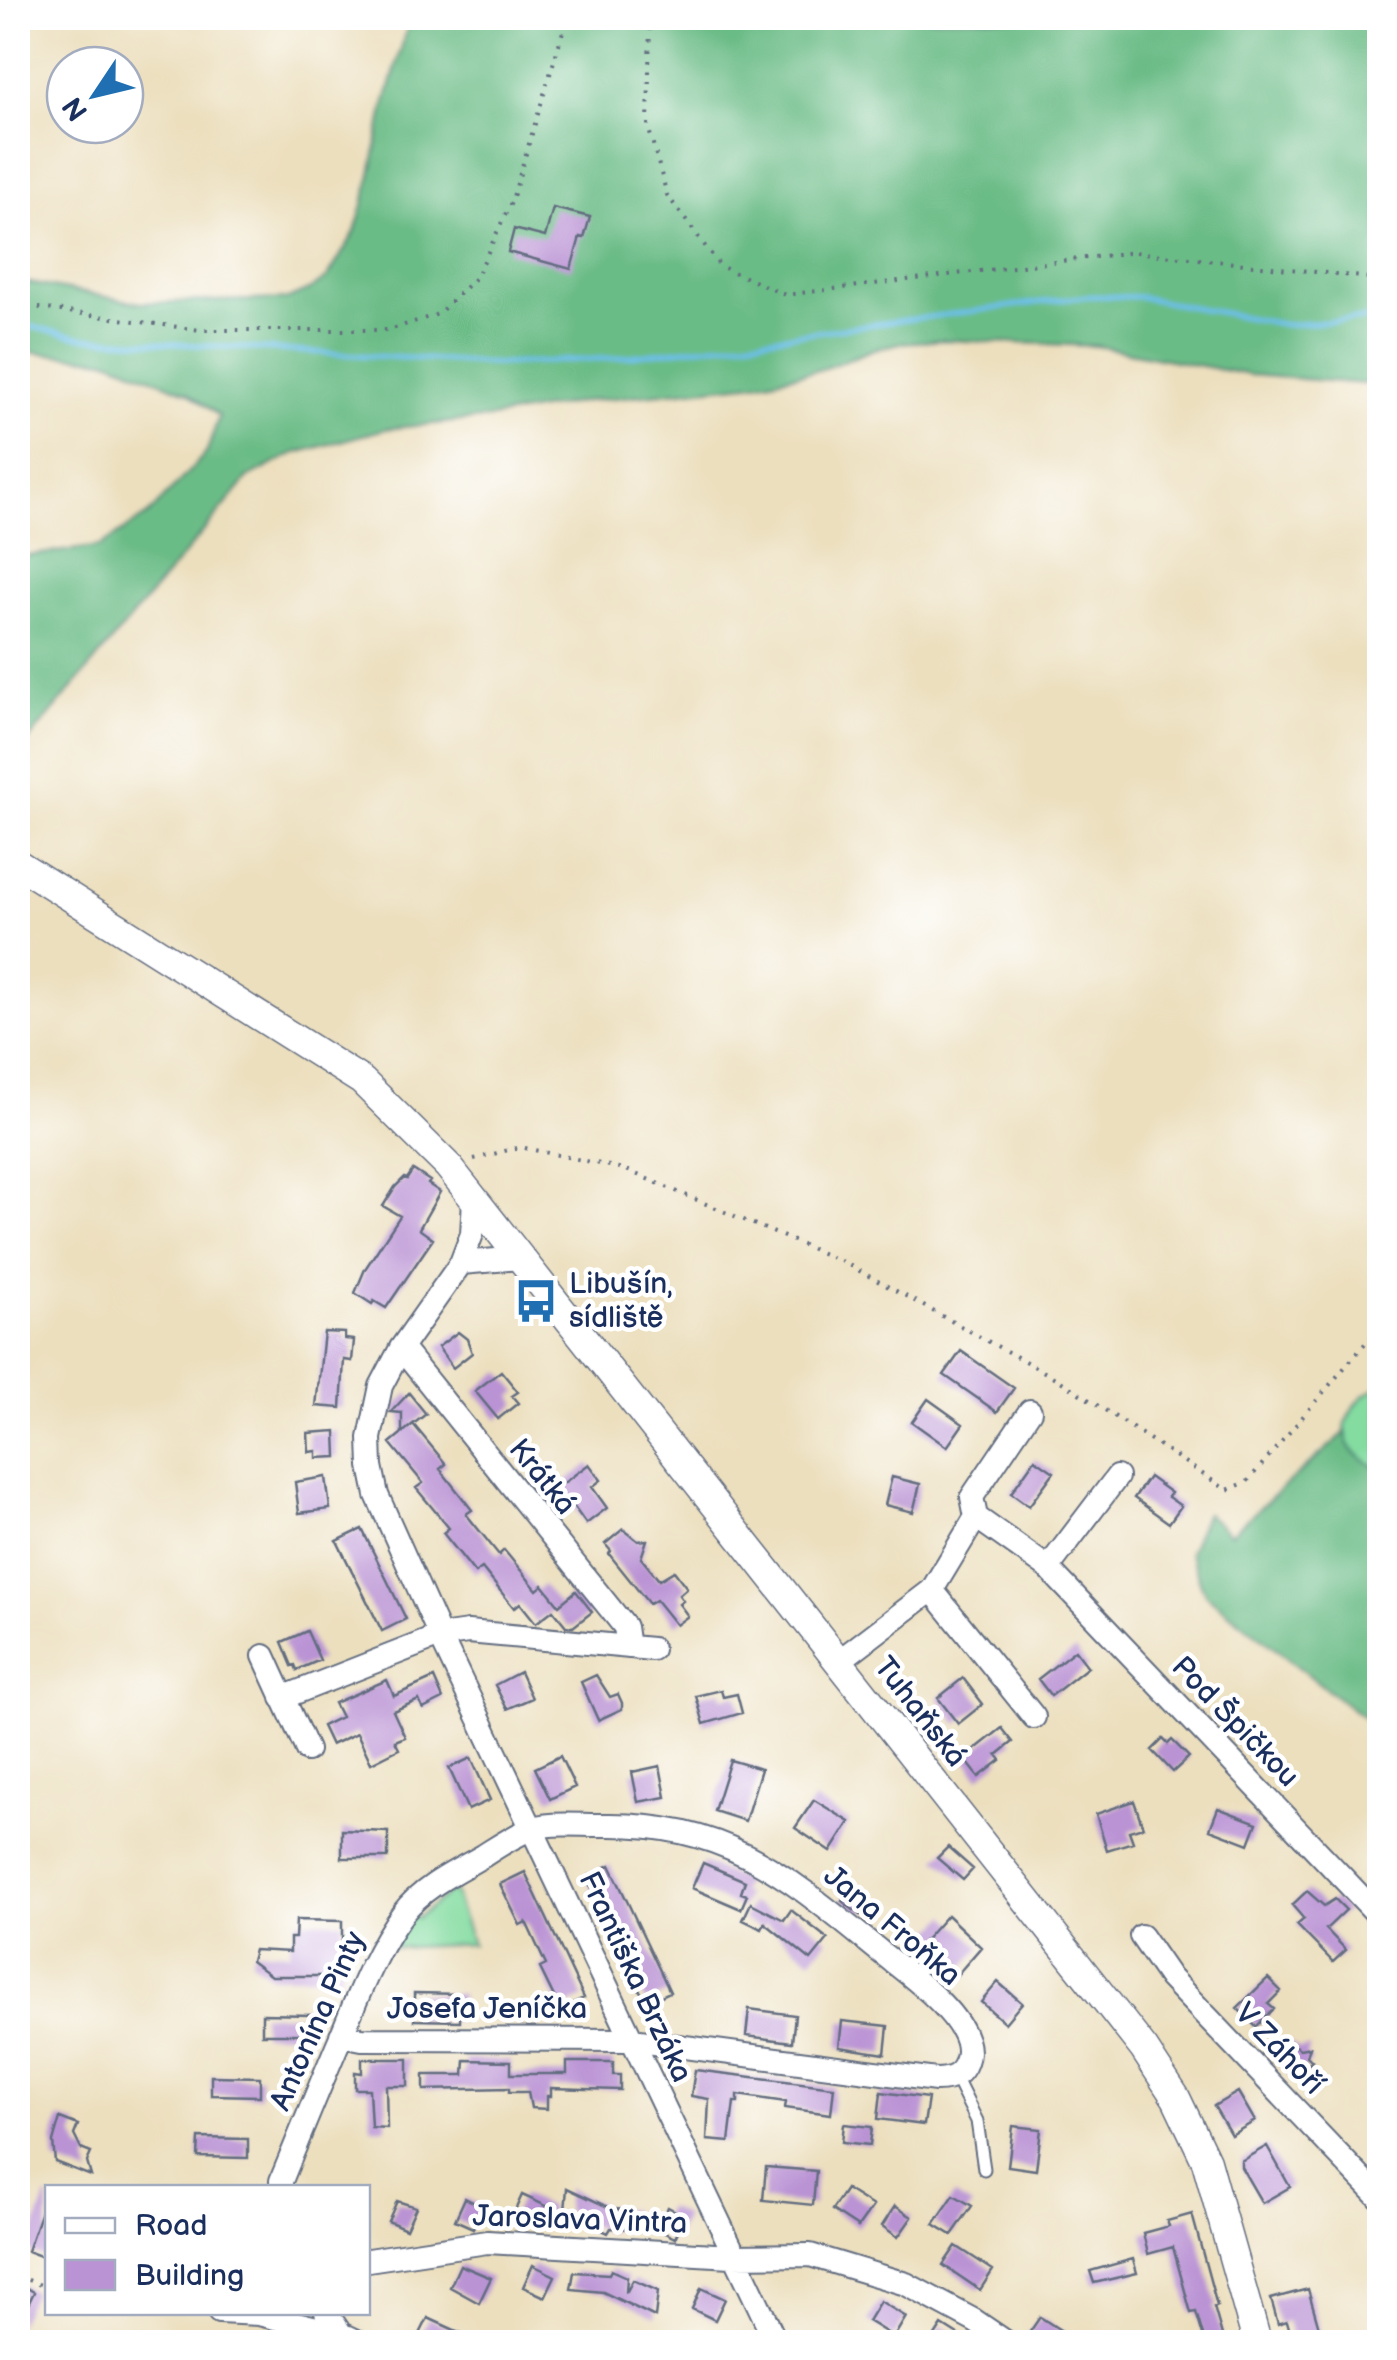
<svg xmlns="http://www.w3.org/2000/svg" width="1397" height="2360" font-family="'Balsamiq Sans',sans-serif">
	<rect width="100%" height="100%" fill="#fff"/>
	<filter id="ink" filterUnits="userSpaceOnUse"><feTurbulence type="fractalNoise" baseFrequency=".01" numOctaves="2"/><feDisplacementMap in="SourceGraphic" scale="20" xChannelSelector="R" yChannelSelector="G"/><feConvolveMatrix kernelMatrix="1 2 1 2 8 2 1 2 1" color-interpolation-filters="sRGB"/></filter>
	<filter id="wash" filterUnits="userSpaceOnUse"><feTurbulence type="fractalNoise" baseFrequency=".0048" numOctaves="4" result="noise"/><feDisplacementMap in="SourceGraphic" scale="40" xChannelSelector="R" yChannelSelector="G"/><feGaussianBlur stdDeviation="2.25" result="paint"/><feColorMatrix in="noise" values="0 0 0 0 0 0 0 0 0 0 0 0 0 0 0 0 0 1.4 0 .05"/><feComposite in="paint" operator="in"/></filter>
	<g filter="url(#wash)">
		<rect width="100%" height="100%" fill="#ecdfbe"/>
		<path fill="#84dca0" stroke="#50867f" stroke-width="2.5" d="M1379 1387V1469C1369 1462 1354 1456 1348 1444 1337 1421 1360 1394 1379 1387Z
			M453 1889 472 1944 391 1948 413 1915 417 1918Z"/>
		<path fill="#6bbc86" stroke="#437672" stroke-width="2.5" d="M410 18H1379V385L1249 375 1097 346 943 340 900 343 874 349 823 369 757 383 586 401 491 418 385 429 293 454 248 478 18 753V557L101 546 149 514 207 452 219 416 189 393 109 360 18 351V281L140 303 288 299 311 289 328 277 355 232 369 185 384 109Z
			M1346 1432C1347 1453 1364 1459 1379 1469V1730L1205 1594 1189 1552 1206 1513 1230 1534Z"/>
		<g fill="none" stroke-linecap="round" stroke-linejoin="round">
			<path stroke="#6dc0e9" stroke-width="5" d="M18 324 83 338 503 364 616 358 1089 296 1140 297 1286 325 1380 318"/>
		</g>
		<g id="blocks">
			<path fill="#ba93d4" d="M553 208 590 217 584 238 580 237 571 269 508 252 514 229 545 237Z
				M413 1170 430 1181 428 1184 440 1192 419 1229 433 1239 386 1308 374 1301 372 1304 355 1293 365 1269 400 1216 383 1206 395 1187 404 1178 407 1179Z
				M324 1332 345 1333V1339L354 1340 352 1361 344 1360 341 1408 316 1406Z
				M458 1332 467 1339 472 1353 453 1368 438 1347Z
				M961 1351 1014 1388 997 1412 944 1375Z
				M501 1371 518 1392 512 1396 518 1403 498 1419 475 1391Z
				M409 1393 426 1414 402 1433V1413L391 1412Z
				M928 1399 963 1424 947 1447 912 1422Z
				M413 1424 446 1464 440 1469 472 1510 466 1514 499 1555 504 1550 537 1590 543 1585 559 1605 576 1591 592 1612 573 1627 566 1626 553 1610 536 1623 520 1603 514 1608 482 1568 475 1573 443 1533 449 1528 416 1488 423 1483 390 1443Z
				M336 1431 337 1457 317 1458V1451L309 1452 308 1433Z
				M1035 1459 1054 1472 1029 1506 1011 1493Z
				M589 1464 601 1480 592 1487 607 1508 586 1524 569 1500 564 1504 553 1491Z
				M326 1477 330 1509 299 1513 295 1482Z
				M892 1477 920 1484 913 1512 885 1505Z
				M1149 1477 1171 1493 1168 1497 1181 1506 1169 1523 1134 1498Z
				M362 1529 406 1619 382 1631 337 1541Z
				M623 1529 638 1541 647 1540 641 1558 659 1580 674 1571 687 1588 679 1595 683 1601 679 1604 688 1616 676 1625 656 1600 649 1604 609 1554 611 1551 605 1544Z
				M307 1631 320 1660 297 1670 295 1665 292 1666 282 1642Z
				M1075 1650 1088 1667 1051 1696 1038 1679Z
				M520 1672 532 1698 507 1709 495 1685Z
				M596 1675 610 1697 618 1694 622 1703V1709L598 1720 581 1682Z
				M434 1678 443 1699 423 1709 419 1700 393 1711 405 1737 395 1741 399 1749 371 1763 357 1733 331 1745 322 1726 341 1717 334 1703 387 1680 394 1696Z
				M963 1678 983 1704 958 1724 938 1698Z
				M721 1690 723 1697 737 1694 742 1713 704 1724 696 1696Z
				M1002 1728 1013 1742 997 1755 1001 1760 979 1777 964 1758Z
				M1163 1739 1168 1744 1172 1740 1189 1757 1173 1772 1152 1750Z
				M560 1756 575 1787 550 1799 535 1768Z
				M471 1758 490 1800 468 1810 449 1768Z
				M730 1760 761 1769 745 1821 714 1811Z
				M660 1766 666 1797 638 1802 632 1772Z
				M814 1800 850 1822 831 1852 795 1828Z
				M1134 1801 1143 1827 1129 1831 1133 1842 1107 1850 1096 1814Z
				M1218 1808 1257 1823 1249 1844 1210 1829Z
				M342 1830 388 1832V1858H342Z
				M948 1847 973 1869 963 1880 937 1858Z
				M703 1863 745 1881 741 1893 747 1895 741 1909 692 1888Z
				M610 1865 670 1992 646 2003 586 1877Z
				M525 1872 584 1998 560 2009 540 1968 546 1965 526 1922 520 1925 500 1884Z
				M853 1888 871 1903 860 1915 842 1901Z
				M1307 1891 1324 1906 1335 1899 1346 1910 1326 1929 1346 1950 1333 1962 1297 1925 1304 1919 1292 1905Z
				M751 1903 784 1920 791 1910 828 1939 811 1960 765 1923 762 1929 743 1920Z
				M947 1915 981 1947 956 1976 922 1943Z
				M296 1920 342 1921V1976H271L251 1961 254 1950 290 1952V1938H295Z
				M1268 1978 1281 1991 1268 2004 1274 2009 1256 2027 1237 2008Z
				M998 1982 1022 2003 1005 2023 981 2002Z
				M414 1993 461 1994 460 2021 414 2020Z
				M749 2009 795 2015 792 2042 746 2036Z
				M262 2014 311 2015 310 2034H262Z
				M842 2021 888 2026 885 2054 839 2047Z
				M1287 2041 1300 2049 1310 2047 1307 2056 1312 2061 1294 2078 1282 2067 1279 2062 1282 2059 1275 2053Z
				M362 2059H408V2086H386L387 2128 371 2127 369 2089H355V2072L362 2073Z
				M465 2060 511 2061V2074H567V2062H613V2075H620V2090L551 2088V2096H547V2109L531 2108 528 2092H509V2088L424 2090V2075H464Z
				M695 2070 834 2087 831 2114 785 2108 786 2102 738 2095V2102H734L729 2142 707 2140 709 2099 691 2096Z
				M211 2076 260 2077V2096L211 2095Z
				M881 2092 928 2098 924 2125 878 2119Z
				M1238 2092 1255 2121 1231 2135 1214 2106Z
				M60 2118 78 2125 74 2135 81 2149 91 2153 87 2162 91 2176 55 2162 53 2142Z
				M844 2124 872 2127 870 2145 842 2142Z
				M1013 2126 1041 2129 1036 2170 1008 2166Z
				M199 2138 248 2139V2158L198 2157Z
				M1267 2146 1290 2187 1262 2203 1241 2167V2161Z
				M766 2167 816 2171 813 2205 763 2200Z
				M567 2188 612 2209 632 2210 631 2229 611 2228 608 2233 580 2220V2212L565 2211Z
				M846 2189 873 2206 858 2227 832 2210Z
				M522 2195 551 2208 540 2229 512 2217Z
				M954 2195 972 2206 952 2235 934 2224Z
				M46 2197H48V2259L27 2251Z
				M465 2198 483 2207 473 2228 455 2220Z
				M397 2201 416 2207 406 2229 388 2221Z
				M895 2206 912 2217 898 2237 882 2226Z
				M668 2207 685 2216 675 2238 657 2229Z
				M1192 2214 1217 2306 1214 2307 1224 2342H1205L1196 2312 1191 2313 1173 2247 1148 2254 1143 2233 1169 2226 1167 2221Z
				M956 2246 993 2270 980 2290 943 2265Z
				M1133 2259 1137 2273 1094 2283 1090 2271Z
				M460 2265 491 2278 479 2303 450 2287Z
				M533 2265 555 2276 545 2297 523 2287Z
				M611 2270 627 2277 626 2293 633 2280 658 2291 655 2317 603 2292 571 2289 574 2272 609 2274Z
				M18 2283 34 2292 18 2325Z
				M701 2288 725 2299 715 2320 692 2309Z
				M1308 2289 1323 2342H1293L1287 2321 1278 2324 1271 2299Z
				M880 2301 906 2317 894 2337 868 2321Z
				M1040 2317 1079 2342H1023Z
				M428 2318 481 2342H416Z
				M942 2325 969 2342H931Z"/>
		</g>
	</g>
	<g filter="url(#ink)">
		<use href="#blocks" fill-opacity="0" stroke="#646d80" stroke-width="2.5"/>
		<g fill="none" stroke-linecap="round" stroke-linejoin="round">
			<g stroke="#646d80" stroke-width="15">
				<path id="service" d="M955 2077 977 2121 984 2169"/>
			</g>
			<g stroke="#646d80" stroke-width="26">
				<path id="minor" d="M474 1199 472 1234 461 1263 401 1348 381 1386 370 1438 371 1466 377 1495 440 1636 776 2342
					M461 1263 520 1258
					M401 1348 625 1627 628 1647
					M976 1517 1048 1568 1117 1477
					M1048 1568 1380 1917
					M932 1590 1034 1717
					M264 1656 307 1750
					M839 1661 932 1590 976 1517 972 1497 1030 1411
					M282 1698 440 1636 468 1632 652 1649
					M1141 1936 1170 1978 1380 2198
					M281 2188V2181C301 2132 321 2083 342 2034 359 1993 376 1949 403 1913 423 1887 455 1872 483 1856 497 1847 513 1836 529 1830 549 1821 582 1826 604 1825 731 1823 790 1879 883 1954 908 1974 981 2025 966 2062 961 2076 950 2080 936 2080L632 2040 362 2039 341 2035
					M368 2260 487 2242 732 2256 810 2255 906 2284 975 2321 1006 2342
					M219 2312 259 2314 341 2334
					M326 2312 341 2334 358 2342"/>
			</g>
			<g stroke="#646d80" stroke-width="31">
				<path id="tertiary" d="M18 864 362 1081 448 1166 1144 2049 1176 2098 1206 2161 1257 2342"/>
			</g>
			<path stroke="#646d80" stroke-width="4" stroke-dasharray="2.5 8" stroke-linecap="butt" d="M650 18 648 126 667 195 720 266 785 295 1135 252 1380 279
				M18 305 200 330H389L438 314 477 276 512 200 567 18
				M474 1159 520 1147 624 1169 845 1263 1059 1380 1227 1490 1247 1482 1380 1326
				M18 2276 48 2288"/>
			<use href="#service" stroke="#fff" stroke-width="11"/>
			<use href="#minor" stroke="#fff" stroke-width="22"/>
			<use href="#tertiary" stroke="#fff" stroke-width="28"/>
		</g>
	</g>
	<defs>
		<g id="bus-bare" transform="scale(3.45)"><path d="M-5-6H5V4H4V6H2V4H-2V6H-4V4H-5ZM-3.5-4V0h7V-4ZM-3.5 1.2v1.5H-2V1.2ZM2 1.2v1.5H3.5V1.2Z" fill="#1f6fb2" stroke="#fff" stroke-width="2.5" paint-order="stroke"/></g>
	</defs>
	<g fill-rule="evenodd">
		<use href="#bus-bare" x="536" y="1301"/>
	</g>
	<g text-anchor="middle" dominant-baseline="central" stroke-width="9" stroke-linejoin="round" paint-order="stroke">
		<g font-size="30" fill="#1b2f5e" stroke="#fff" text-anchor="start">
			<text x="569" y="1284">Libušín,<tspan x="569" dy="34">sídliště</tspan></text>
		</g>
		<g font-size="30" fill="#1b2f5e" stroke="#fff">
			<text transform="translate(542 1477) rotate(51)">Krátká</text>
			<text transform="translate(920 1712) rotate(52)">Tuhaňská</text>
			<text transform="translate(1235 1722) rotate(46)">Pod Špičkou</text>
			<text transform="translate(892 1926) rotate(40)">Jana Froňka</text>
			<text transform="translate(635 1977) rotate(65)">Františka Brzáka</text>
			<text x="487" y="2009">Josefa Jeníčka</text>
			<text transform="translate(318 2021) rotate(-66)">Antonína Pinty</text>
			<text transform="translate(1279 2049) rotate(46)">V Záhoří</text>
			<text transform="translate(580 2220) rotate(2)">Jaroslava Vintra</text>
		</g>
	</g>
	<rect width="1397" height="2360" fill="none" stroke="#fff" stroke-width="60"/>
	<rect x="45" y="2185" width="325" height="130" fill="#ffffff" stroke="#a4acbf" stroke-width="2.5"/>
	<rect x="65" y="2218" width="50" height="15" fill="#ffffff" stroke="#a4acbf" stroke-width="2.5"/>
	<text x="135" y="2235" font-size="30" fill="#1b2f5e">Road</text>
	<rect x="65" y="2260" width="50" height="30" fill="#ba93d4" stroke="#a4acbf" stroke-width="2.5"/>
	<text x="135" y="2285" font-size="30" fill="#1b2f5e">Building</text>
	<g transform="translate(95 95) rotate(235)"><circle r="48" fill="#ffffff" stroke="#a4acbf" stroke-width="2.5"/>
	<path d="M0-8L18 38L0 25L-18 38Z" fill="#1f6fb2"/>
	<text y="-15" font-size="28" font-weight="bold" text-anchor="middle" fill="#1b2f5e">N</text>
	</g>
</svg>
